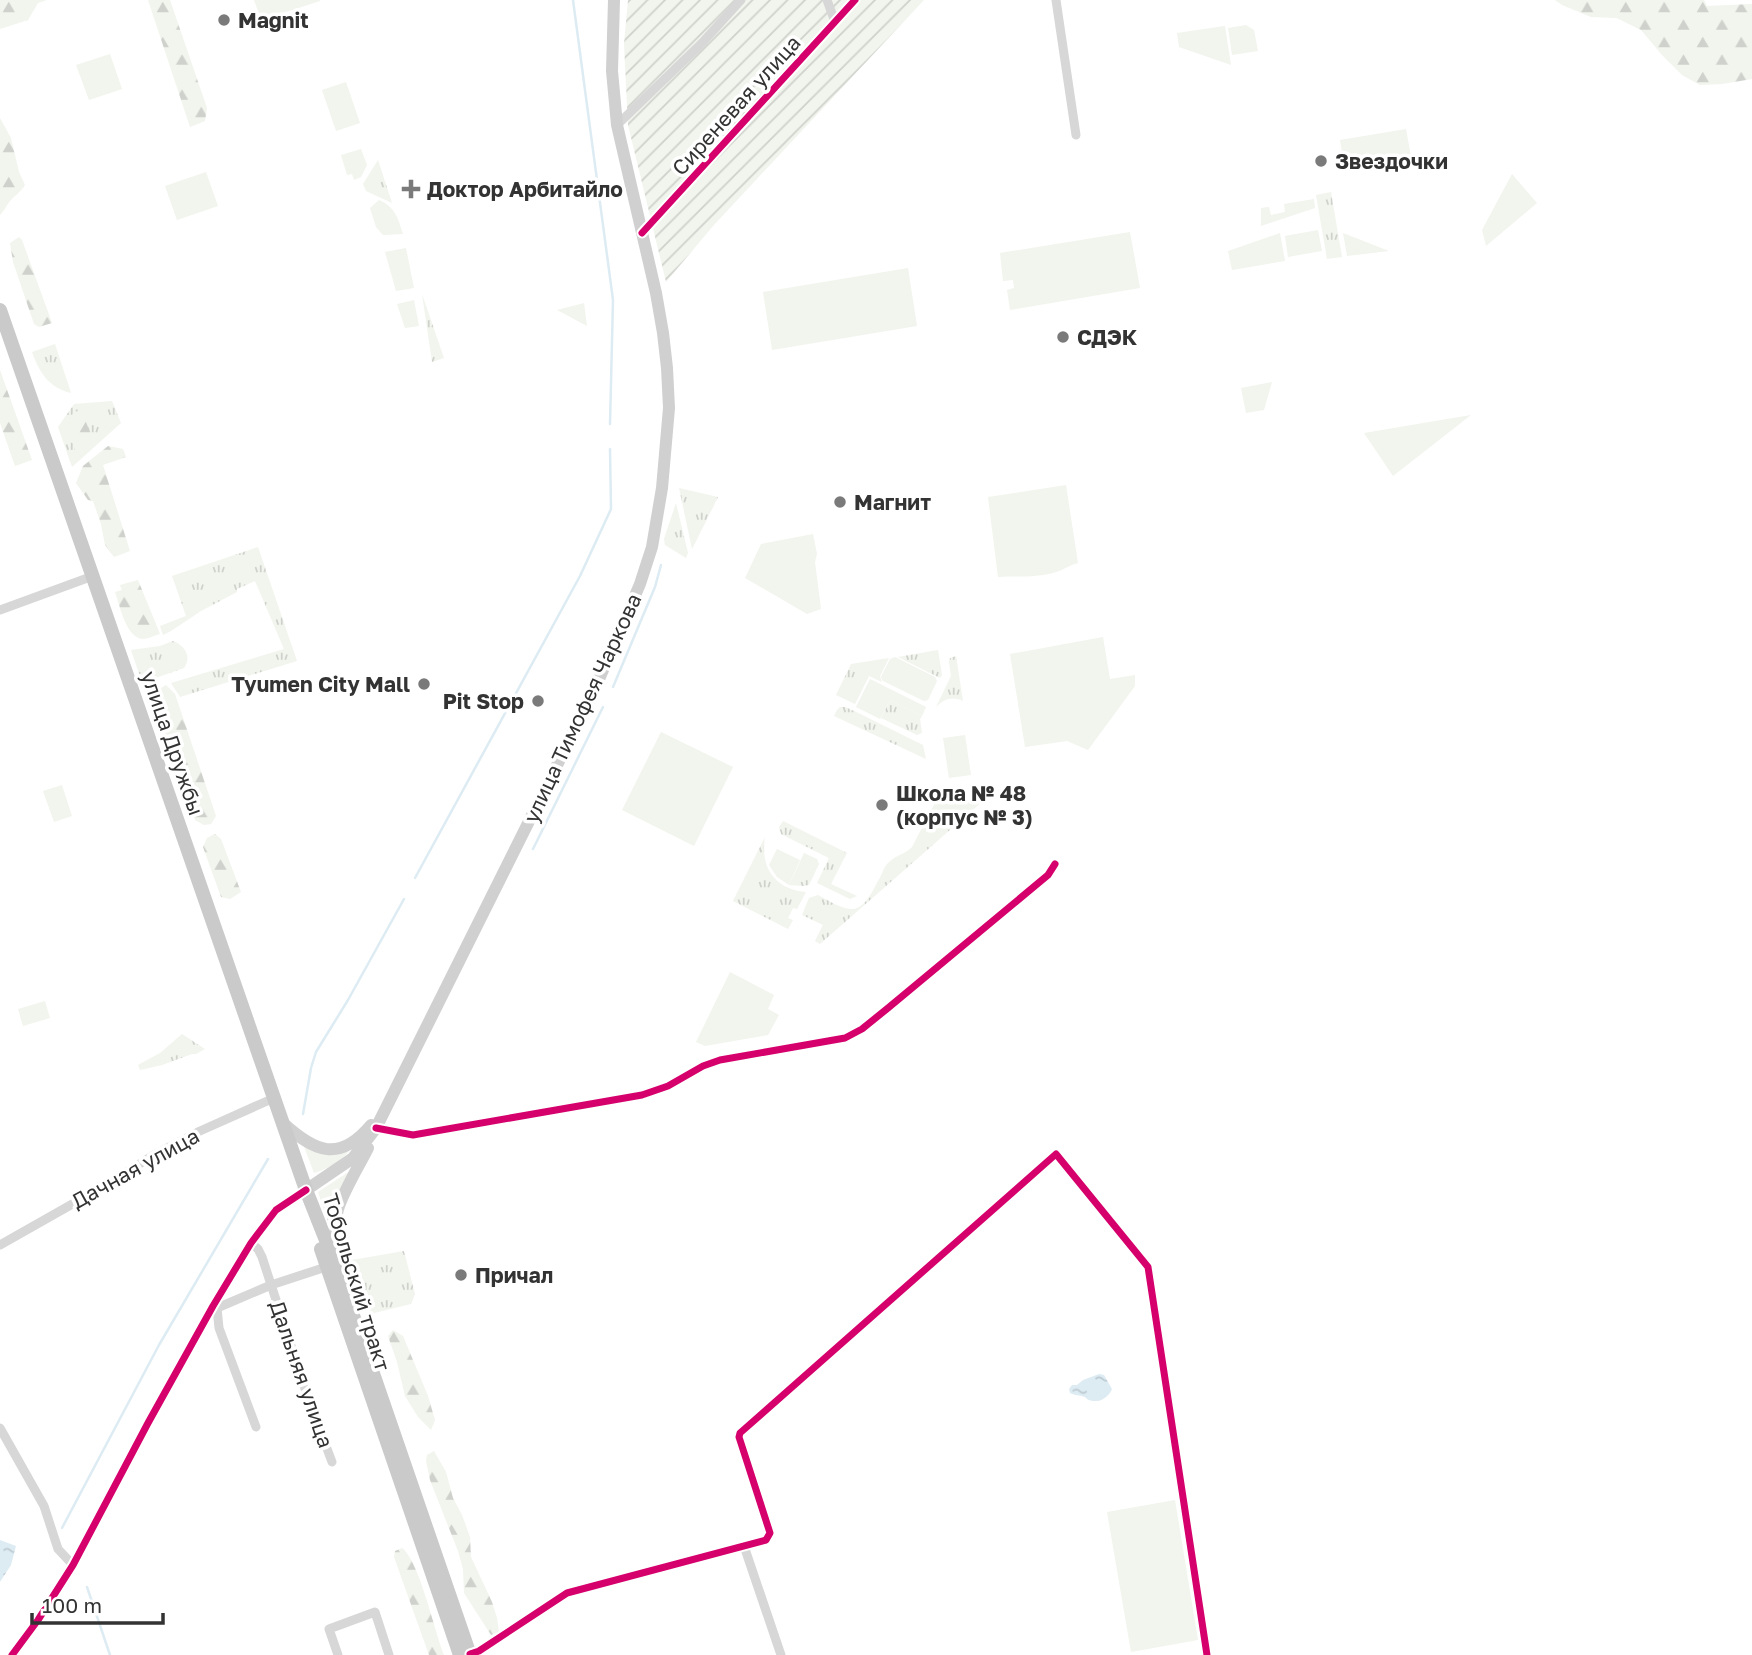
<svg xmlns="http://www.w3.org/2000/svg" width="1752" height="1655" font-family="'Golos Text',sans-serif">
	<defs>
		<pattern id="grass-tufts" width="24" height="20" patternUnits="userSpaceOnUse" patternTransform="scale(1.75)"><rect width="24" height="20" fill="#f1f5ed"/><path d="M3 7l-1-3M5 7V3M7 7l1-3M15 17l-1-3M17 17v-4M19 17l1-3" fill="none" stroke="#cfd2cc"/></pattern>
		<pattern id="forest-firs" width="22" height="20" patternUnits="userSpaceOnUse" patternTransform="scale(1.75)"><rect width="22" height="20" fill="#f1f5ed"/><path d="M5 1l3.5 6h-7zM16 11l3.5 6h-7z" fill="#cfd2cc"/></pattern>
		<pattern id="garden-furrows" width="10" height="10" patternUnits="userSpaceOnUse" patternTransform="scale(1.75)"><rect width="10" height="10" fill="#f1f5ed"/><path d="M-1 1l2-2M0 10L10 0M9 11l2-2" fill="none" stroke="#cfd2cc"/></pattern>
		<pattern id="water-ripples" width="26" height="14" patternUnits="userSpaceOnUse" patternTransform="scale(1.75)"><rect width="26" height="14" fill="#ddebf3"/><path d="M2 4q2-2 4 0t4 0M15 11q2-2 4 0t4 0" fill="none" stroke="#becad1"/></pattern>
	</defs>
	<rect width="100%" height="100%" fill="#fff"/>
	<path fill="url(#grass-tufts)" d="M378 160 392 203 366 191 363 184Z
		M1331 192 1342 257 1327 259 1316 195Z
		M422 294 444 358 432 362Z
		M55 344 71 393C49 388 39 372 32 352Z
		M112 401 121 423 72 467 58 427 74 404Z
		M679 488 718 497 692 549Z
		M676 503 688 553 686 558 665 545 664 539Z
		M258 547 297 661 180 697 171 683 284 649 255 581 237 589V592L201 611 171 631 163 635 160 626 186 616 172 576Z
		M173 641C185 646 192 656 184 668L158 677 144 688 131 650 160 646Z
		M938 650 942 675 940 678 898 657Z
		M956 656 963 701C952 696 944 699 936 707L951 676 949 662 950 658Z
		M889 658 880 676 882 682 869 676 855 704 836 695 851 664Z
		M890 700 922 716 920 719 922 733 917 735 881 718Z
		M840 707H845L852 710 923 745 926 759 834 716 837 710Z
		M944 787C950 804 967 808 979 796V801H983L820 944 815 941 823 925 802 915 809 898 818 895C851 913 859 919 878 881 882 875 884 866 889 862 896 855 906 854 912 847L940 793V788Z
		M783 821 847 853 831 884 857 896 850 899 817 883 829 858 781 834 779 827Z
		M765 837C760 867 774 889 806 892L797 909 793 908 788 918 793 920 788 929 733 901Z
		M804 853 817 859 819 864 809 885 803 886 789 885Z
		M182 1034 205 1049 196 1054H192L162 1065 140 1070 138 1065 160 1053Z
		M359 1140C347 1155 333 1168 314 1173L303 1144 316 1151Z
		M350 1171 331 1231 318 1192Z
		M404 1251 415 1294 411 1304 374 1313 362 1306 346 1261Z"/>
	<path fill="url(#forest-firs)" d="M0 0H47L38 3 28 20 0 29Z
		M148 0H170L207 108 205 121 190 127Z
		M1555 0H1704L1707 6 1752 4V79L1722 84 1700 85 1682 75 1662 55 1641 30 1617 18 1591 17 1562 5Z
		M0 118 11 138 19 172 25 185C21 192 15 195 10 201 6 206 4 211 0 215Z
		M19 237 22 240 52 323 39 327 34 324 13 262 10 243Z
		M0 370 32 460 15 466 0 423Z
		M75 411 83 413 94 444 78 457 71 439 67 420Z
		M108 446 123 449 126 457 103 465 130 551 114 557 105 545 101 524 93 501 88 500 76 483 83 466Z
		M138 580 160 634C155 635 148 639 143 639 126 638 120 606 115 592L122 590 120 585Z
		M166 685 175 694 216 816 211 824 204 825 195 820 156 709C154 696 155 691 166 685Z
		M215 834 221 839 241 892 230 899 221 897 203 847 207 838Z
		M393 1330 403 1336 428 1396 435 1420 431 1430 418 1417 405 1396 397 1362 388 1336Z
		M434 1451 446 1472 453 1498 462 1515 470 1537 471 1557 492 1602 497 1618 499 1632 491 1635 464 1593 463 1569 458 1551 430 1480 426 1461 427 1455Z
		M402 1548C419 1560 435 1633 444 1655H429L394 1557 395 1551Z"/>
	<path fill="#f1f5ed" d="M254 0H320V1L261 20Z
		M1246 25 1254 30 1258 51 1232 55 1228 28Z
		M1225 26 1231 65 1179 47 1177 33Z
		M110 54 122 89 89 100 76 65Z
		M346 82 360 123 336 131 322 90Z
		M1406 129 1412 162 1345 172 1340 140Z
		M361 149 367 165 361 177 354 180 352 174 347 175 341 155Z
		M206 172 218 206 177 220 165 186Z
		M1512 174 1537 203 1486 246 1482 230Z
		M1314 199 1315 208 1261 226V208L1269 207 1271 215 1285 212 1284 204Z
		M379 200C395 207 398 218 403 234L383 235 376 227 370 208Z
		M1318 230 1322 251 1288 257 1285 236Z
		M1130 232 1140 288 1010 310 1007 290 1014 288 1013 280 1003 281 1000 253Z
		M1280 233 1285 261 1232 270 1228 251Z
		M1343 233 1389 251 1347 256Z
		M406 248 414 288 396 291 385 252Z
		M908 268 917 326 772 350 763 292Z
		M414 300 419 326 405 328 397 304Z
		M584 303 587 326 557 310Z
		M1272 382 1264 410 1246 413 1241 388Z
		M1471 415 1393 476 1364 433Z
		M1066 485 1078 563C1069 565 1064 570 1056 572 1037 578 1018 576 998 577L988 497Z
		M813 534 817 554 815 562 821 609 807 614 745 578 761 544Z
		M1103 637 1110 679 1135 675V686L1088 750 1067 741 1025 747 1010 654Z
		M895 657 935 677 937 681 928 700 924 701 883 681 881 677 890 659Z
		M870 679 926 707 922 716 890 700 880 719 856 707Z
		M661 732 733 767 694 846 622 810Z
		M965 735 971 775 949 778 943 738Z
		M62 785 72 816 54 822 43 791Z
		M777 849 800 860 789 885 777 877 769 865Z
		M730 972 774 995 768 1009 779 1015 768 1035 705 1046 696 1042Z
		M45 1001 50 1018 23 1026 18 1009Z
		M1175 1500 1198 1640 1131 1652 1107 1512Z"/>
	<path fill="url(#garden-furrows)" d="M628 0H924L713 226 666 282 628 125 624 44Z"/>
	<path fill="url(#water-ripples)" d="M1099 1374 1104 1375 1112 1389C1109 1396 1102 1402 1093 1401 1085 1400 1089 1398 1082 1396 1078 1395 1074 1395 1070 1393L1069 1389 1072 1385H1077L1083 1380Z
		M0 1540 16 1546 11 1565 0 1582Z"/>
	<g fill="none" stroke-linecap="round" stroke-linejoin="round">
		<path stroke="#ddebf3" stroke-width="2.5" d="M573 0 613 300 610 424
			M613 687 655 587 661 565
			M533 849 603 707
			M415 878 580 576 611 509 610 449
			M303 1114 311 1068 316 1052 348 1000 404 899
			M62 1528 159 1345 268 1159
			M87 1587 110 1655"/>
		<path stroke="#d7d7d7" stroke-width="9" d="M827 0 835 22
			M1056 0 1076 135
			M617 125 702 43 741 0
			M642 233 855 0
			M0 610 93 576
			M376 1128 413 1135 642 1095 668 1086 703 1066 720 1060 845 1038 862 1029 888 1008 1048 875 1055 864
			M251 1243 258 1249 262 1257 308 1398 332 1462
			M0 1245 113 1181 152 1156 200 1131 274 1098
			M213 1306 217 1308 219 1328 256 1427
			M217 1308 271 1285 326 1267
			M0 1428 44 1506 58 1549 73 1565
			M744 1546 781 1655
			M470 1654 479 1651 567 1593 766 1540 770 1533 739 1437 740 1433 1056 1154 1148 1267 1207 1655
			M12 1655 38 1620 73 1565 148 1423 213 1306 251 1243 276 1210 306 1190
			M338 1655 329 1629 375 1612 389 1655"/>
		<path stroke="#d0d0d0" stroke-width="12" d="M283 1123C315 1152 339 1163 371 1125
			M306 1190 353 1158 376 1128 594 691 640 584 652 547 662 488 669 408 667 368 663 333 656 293 617 125 612 71 614 0
			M335 1260C335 1243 334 1225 338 1209 345 1188 358 1168 368 1148"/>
		<path stroke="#cacaca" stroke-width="14" d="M0 310 306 1190 335 1263 470 1655
			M321 1249 460 1655"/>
		<g stroke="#fff" stroke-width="11">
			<path id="cycleway" d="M642 233 855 0
				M376 1128 413 1135 642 1095 668 1086 703 1066 720 1060 845 1038 862 1029 888 1008 1048 875 1055 864
				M470 1654 479 1651 567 1593 766 1540 770 1533 739 1437 740 1433 1056 1154 1148 1267 1207 1655
				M12 1655 38 1620 73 1565 148 1423 213 1306 251 1243 276 1210 306 1190"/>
		</g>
		<use href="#cycleway" stroke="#d6006c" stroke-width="7"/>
	</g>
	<g fill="#7a7a7a" stroke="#fff" stroke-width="2.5">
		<circle cx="224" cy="20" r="7"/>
		<circle cx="1321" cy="161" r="7"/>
		<path d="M407.5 178.5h7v7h7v7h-7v7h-7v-7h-7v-7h7z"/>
		<circle cx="1063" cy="337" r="7"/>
		<circle cx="840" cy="502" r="7"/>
		<circle cx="424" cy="684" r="7"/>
		<circle cx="538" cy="701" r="7"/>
		<circle cx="882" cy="805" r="7"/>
		<circle cx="461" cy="1275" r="7"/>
	</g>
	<g text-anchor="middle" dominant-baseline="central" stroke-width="7" stroke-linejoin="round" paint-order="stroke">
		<g font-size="21" font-weight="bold" fill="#333" stroke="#fff" text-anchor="start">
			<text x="238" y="20">Magnit</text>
			<text x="1335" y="161">Звездочки</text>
			<text x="427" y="189">Доктор Арбитайло</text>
			<text x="1077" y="337">СДЭК</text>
			<text x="854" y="502">Магнит</text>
			<text x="410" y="684" text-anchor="end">Tyumen City Mall</text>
			<text x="524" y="701" text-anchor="end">Pit Stop</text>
			<text x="896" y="793">Школа № 48<tspan x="896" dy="24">(корпус № 3)</tspan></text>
			<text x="475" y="1275">Причал</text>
		</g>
		<g font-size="21" fill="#333" stroke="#fff">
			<text transform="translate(736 105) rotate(-48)">Сиреневая улица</text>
			<text transform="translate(582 708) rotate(-65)">улица Тимофея Чаркова</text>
			<text transform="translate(173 743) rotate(71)">улица Дружбы</text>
			<text transform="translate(135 1168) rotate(-29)">Дачная улица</text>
			<text transform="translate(357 1282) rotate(73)">Тобольский тракт</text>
			<text transform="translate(302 1374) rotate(71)">Дальняя улица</text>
		</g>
	</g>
	<path d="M32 1613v10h131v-10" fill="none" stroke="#333333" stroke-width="3.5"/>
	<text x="42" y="1613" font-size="21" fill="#333333" stroke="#ffffff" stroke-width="5" paint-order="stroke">100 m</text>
</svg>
